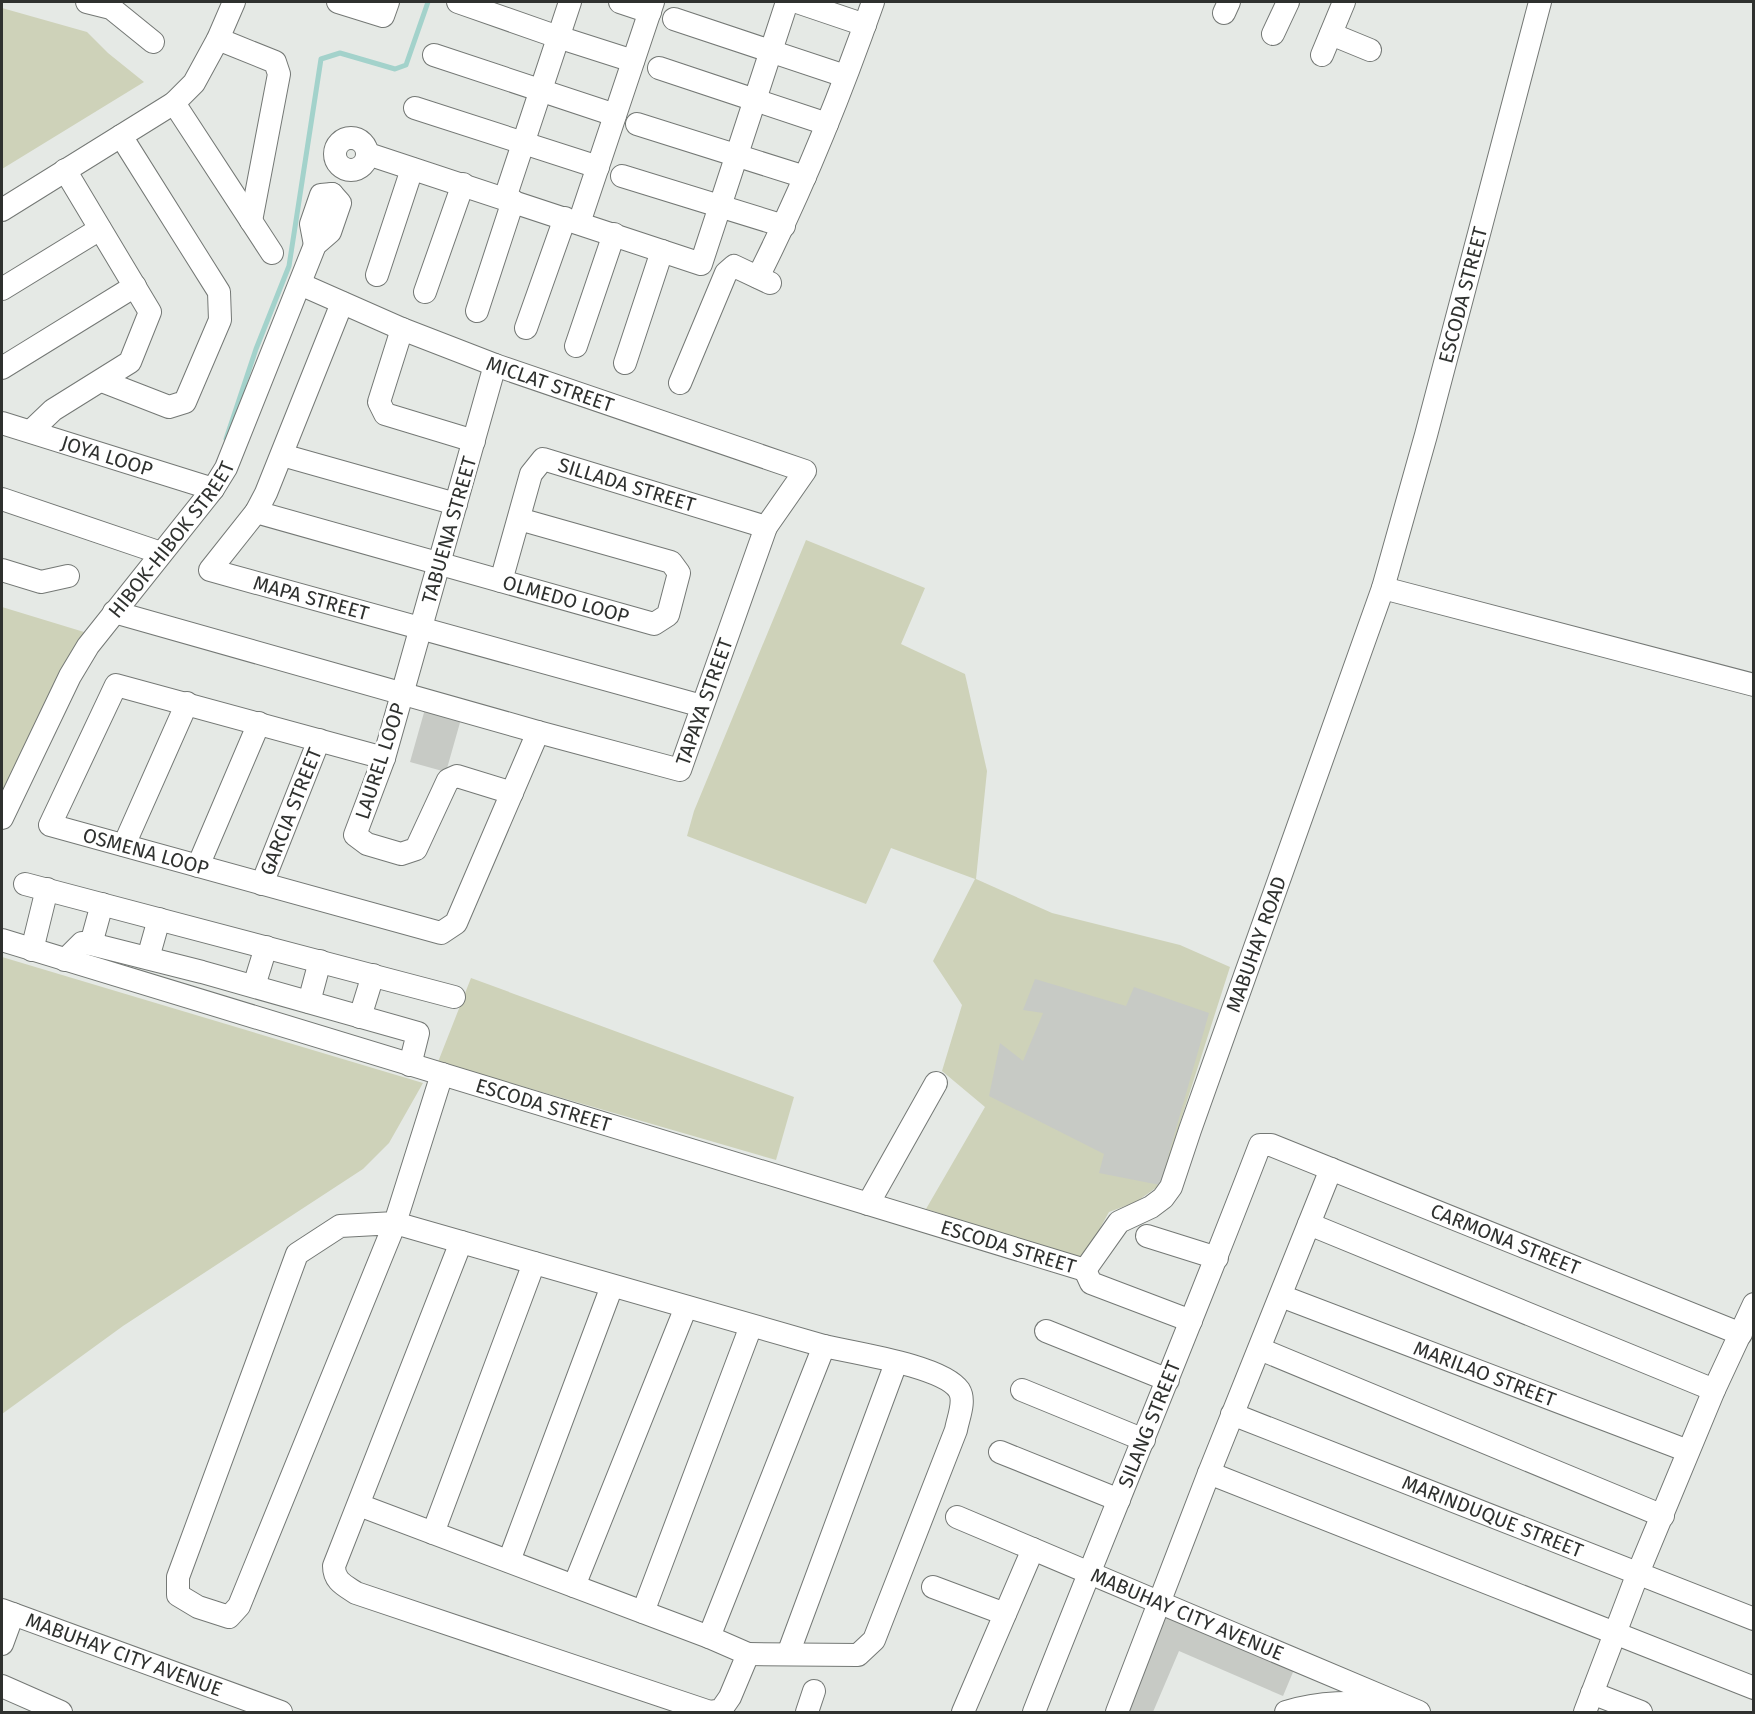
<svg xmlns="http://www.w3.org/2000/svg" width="1755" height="1714" font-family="'Fira Sans',sans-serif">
	<rect width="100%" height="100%" fill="#e5e9e5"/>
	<path fill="#ced2b9" d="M2 8 87 32 108 53 144 82 2 169Z
		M806 540 925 588 901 644 965 674 987 771 976 879 1052 913 1180 945 1230 967 1160 1185 1136 1202 1109 1212 1083 1259 926 1209 985 1107 942 1071 962 1005 933 961 975 879 891 848 866 904 687 836 694 811Z
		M2 607 84 632 2 795Z
		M2 957 423 1083 389 1143 363 1169 123 1326 2 1414Z
		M471 978 794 1097 776 1160 438 1062Z"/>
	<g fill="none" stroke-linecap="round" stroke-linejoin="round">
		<path stroke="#a3d2cb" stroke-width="5" d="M226 439 256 349 289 266 321 59 340 53 395 69 406 65 428 2"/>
	</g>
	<path fill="#c7cac5" d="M425 709 461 719 446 772 410 762Z
		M1035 979 1126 1006 1134 987 1209 1013 1160 1185 1099 1173 1104 1154 989 1096 1000 1043 1023 1061 1043 1013 1023 1010Z
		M1168 1611 1296 1665 1283 1696 1179 1651 1153 1712H1125Z"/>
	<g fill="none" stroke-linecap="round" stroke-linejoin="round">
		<g stroke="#747875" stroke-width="24">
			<g id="minor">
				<path d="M87 2 111 8 153 42"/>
				<path d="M338 2 383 16 388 2"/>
				<path d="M458 2 558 37 633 61"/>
				<path d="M620 2 650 12"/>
				<path d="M797 2 865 25"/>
				<path d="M1224 13 1229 2"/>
				<path d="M674 19 845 76"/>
				<path d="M1273 34 1288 2"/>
				<path d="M1331 34 1370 50"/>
				<path d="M218 39 275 62 279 74 251 221"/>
				<path d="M434 55 615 115"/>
				<path d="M1322 55 1344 2"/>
				<path d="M659 68 827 124"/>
				<path d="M174 103 272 253"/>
				<path d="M415 108 598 167"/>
				<path d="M637 124 805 177"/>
				<circle cx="351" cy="154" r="16"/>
				<path d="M368 154 701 264 787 2"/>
				<path d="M622 176 784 226"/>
				<path d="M505 198 570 2"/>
				<path d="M2 210 174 103 194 83 218 39 234 2"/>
				<path d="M579 223 653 2"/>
				<path d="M315 245 311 224 321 195 332 194"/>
				<path d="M377 275 412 169"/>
				<path d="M758 277C803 188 840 96 873 2"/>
				<path d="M2 289 100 229"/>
				<path d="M425 292 463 184"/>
				<path id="s1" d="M342 303 266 493 256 512 210 570 702 706"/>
				<path d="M477 311 513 201"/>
				<path d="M526 328 565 218"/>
				<path d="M402 329 379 402 385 414 474 441"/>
				<path d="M576 346 614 234"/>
				<path d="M625 363 662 251"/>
				<path d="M495 365 384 758 355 835 367 844 401 854 416 849 448 780 457 776 512 793"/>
				<path d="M2 368 135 286"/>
				<path d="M102 381 169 407 185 402 220 320 219 292 121 136"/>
				<path d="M680 383 726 273 734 266 770 283"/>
				<path id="s2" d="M2 423 213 489"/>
				<path d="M31 431 53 410 130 362 150 312 65 170"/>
				<path d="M282 455 456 504"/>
				<path d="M2 499 161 553"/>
				<path id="s3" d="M256 512 654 624 668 615 679 573 671 562 519 519"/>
				<path d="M2 570 41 582 68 576"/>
				<path id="s4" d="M501 581 531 474 543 459 766 527"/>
				<path d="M1383 588 1754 685"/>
				<path id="s5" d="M114 612 538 732 680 770 766 527 805 471 495 365 402 329 300 284"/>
				<path id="s6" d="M384 758 116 685 50 825 441 933 456 923 538 732"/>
				<path id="s7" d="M2 818 70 676 88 646 213 489 226 468 315 245 330 232 340 203 332 194"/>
				<path d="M124 845 187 703"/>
				<path d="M198 866 259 723"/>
				<path d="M25 884 454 997"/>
				<path id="s8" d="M262 884 319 740"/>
				<path id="s9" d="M2 940 1085 1270"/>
				<path d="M91 944 102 904"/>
				<path d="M32 950 47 889"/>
				<path d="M148 958 159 919"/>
				<path d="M65 960 82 943 91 944 202 972 418 1033 410 1065"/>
				<path d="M254 986 266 947"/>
				<path d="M309 1002 320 961"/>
				<path d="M360 1017 373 975"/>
				<path d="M442 1074 395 1223 239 1606 229 1617 198 1607 178 1595V1577L297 1254 340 1226 395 1223 824 1346 709 1637"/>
				<path d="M868 1204 936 1083"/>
				<path d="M1309 1224 1714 1390"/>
				<path d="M1147 1236 1217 1258"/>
				<path d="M461 1242 334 1566C334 1581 344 1585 356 1593L710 1712"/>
				<path id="s10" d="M1085 1270 1119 1222 1151 1207 1163 1198 1171 1187 1190 1130 1383 588 1426 435 1540 2"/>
				<path d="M1085 1270 1091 1283 1191 1321"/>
				<path id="s11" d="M1281 1296 1688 1451"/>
				<path d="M1046 1331 1168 1380"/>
				<path d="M1260 1349 1663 1516"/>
				<path d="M1022 1390 1144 1440"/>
				<path id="s12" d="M1232 1414 1754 1619"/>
				<path d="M1000 1452 1119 1500"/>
				<path d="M1209 1473 1754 1688"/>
				<path d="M359 1505 709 1637 748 1654 730 1697 721 1710 710 1712"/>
				<path id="s13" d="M957 1517 1419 1712"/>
				<path d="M433 1533 534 1263"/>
				<path d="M509 1561 612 1286"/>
				<path d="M574 1586 686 1307"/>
				<path d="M933 1587 1005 1614"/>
				<path id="s14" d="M2 1610 281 1712"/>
				<path d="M643 1612 751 1326"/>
				<path d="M2 1644 13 1614"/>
				<path d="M748 1654 858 1655 874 1640 956 1430C958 1418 966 1401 959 1390 943 1366 854 1353 824 1346"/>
				<path d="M788 1654 896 1363"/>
				<path d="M2 1686 61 1712"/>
				<path d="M1592 1693 1641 1712"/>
				<path d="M807 1712 814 1691"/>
				<path d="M963 1712 1033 1549"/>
				<path id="s15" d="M1034 1712C1108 1523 1187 1335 1260 1145H1271L1741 1334"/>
				<path d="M1117 1712 1209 1473 1331 1169"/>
				<path d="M1286 1712C1318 1702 1356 1700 1388 1708"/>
				<path d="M1585 1712 1638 1573 1714 1390 1754 1304"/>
			</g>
		</g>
		<use href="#minor" stroke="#fff" stroke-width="22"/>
	</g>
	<g text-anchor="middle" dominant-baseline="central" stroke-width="6" stroke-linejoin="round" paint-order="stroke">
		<g font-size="20" fill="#2f312f" stroke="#fff">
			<text stroke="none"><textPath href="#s10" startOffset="1062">ESCODA STREET</textPath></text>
			<text transform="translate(550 384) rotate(19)">MICLAT STREET</text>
			<text stroke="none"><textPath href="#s2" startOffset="110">JOYA LOOP</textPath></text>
			<text stroke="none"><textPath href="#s4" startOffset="218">SILLADA STREET</textPath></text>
			<text transform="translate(449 530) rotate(-74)">TABUENA STREET</text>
			<text stroke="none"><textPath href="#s7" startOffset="328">HIBOK-HIBOK STREET</textPath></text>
			<text stroke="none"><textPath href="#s1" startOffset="405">MAPA STREET</textPath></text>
			<text stroke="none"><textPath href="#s3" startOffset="322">OLMEDO LOOP</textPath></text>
			<text stroke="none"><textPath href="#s5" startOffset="660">TAPAYA STREET</textPath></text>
			<text transform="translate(380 761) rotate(-72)">LAUREL LOOP</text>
			<text stroke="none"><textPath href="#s8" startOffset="78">GARCIA STREET</textPath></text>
			<text stroke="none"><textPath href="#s6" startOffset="532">OSMENA LOOP</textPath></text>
			<text stroke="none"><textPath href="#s10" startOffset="380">MABUHAY ROAD</textPath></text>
			<text stroke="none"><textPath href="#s9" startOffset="566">ESCODA STREET</textPath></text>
			<text stroke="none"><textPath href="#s15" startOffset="874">CARMONA STREET</textPath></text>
			<text stroke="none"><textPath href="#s9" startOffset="1052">ESCODA STREET</textPath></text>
			<text stroke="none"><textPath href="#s11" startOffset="218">MARILAO STREET</textPath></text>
			<text stroke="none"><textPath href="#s15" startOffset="310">SILANG STREET</textPath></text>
			<text stroke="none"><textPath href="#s12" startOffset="280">MARINDUQUE STREET</textPath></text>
			<text stroke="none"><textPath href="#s13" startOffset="250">MABUHAY CITY AVENUE</textPath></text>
			<text stroke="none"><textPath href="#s14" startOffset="130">MABUHAY CITY AVENUE</textPath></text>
		</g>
	</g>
	<rect width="1755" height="1714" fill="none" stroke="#2f312f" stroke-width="6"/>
</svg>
